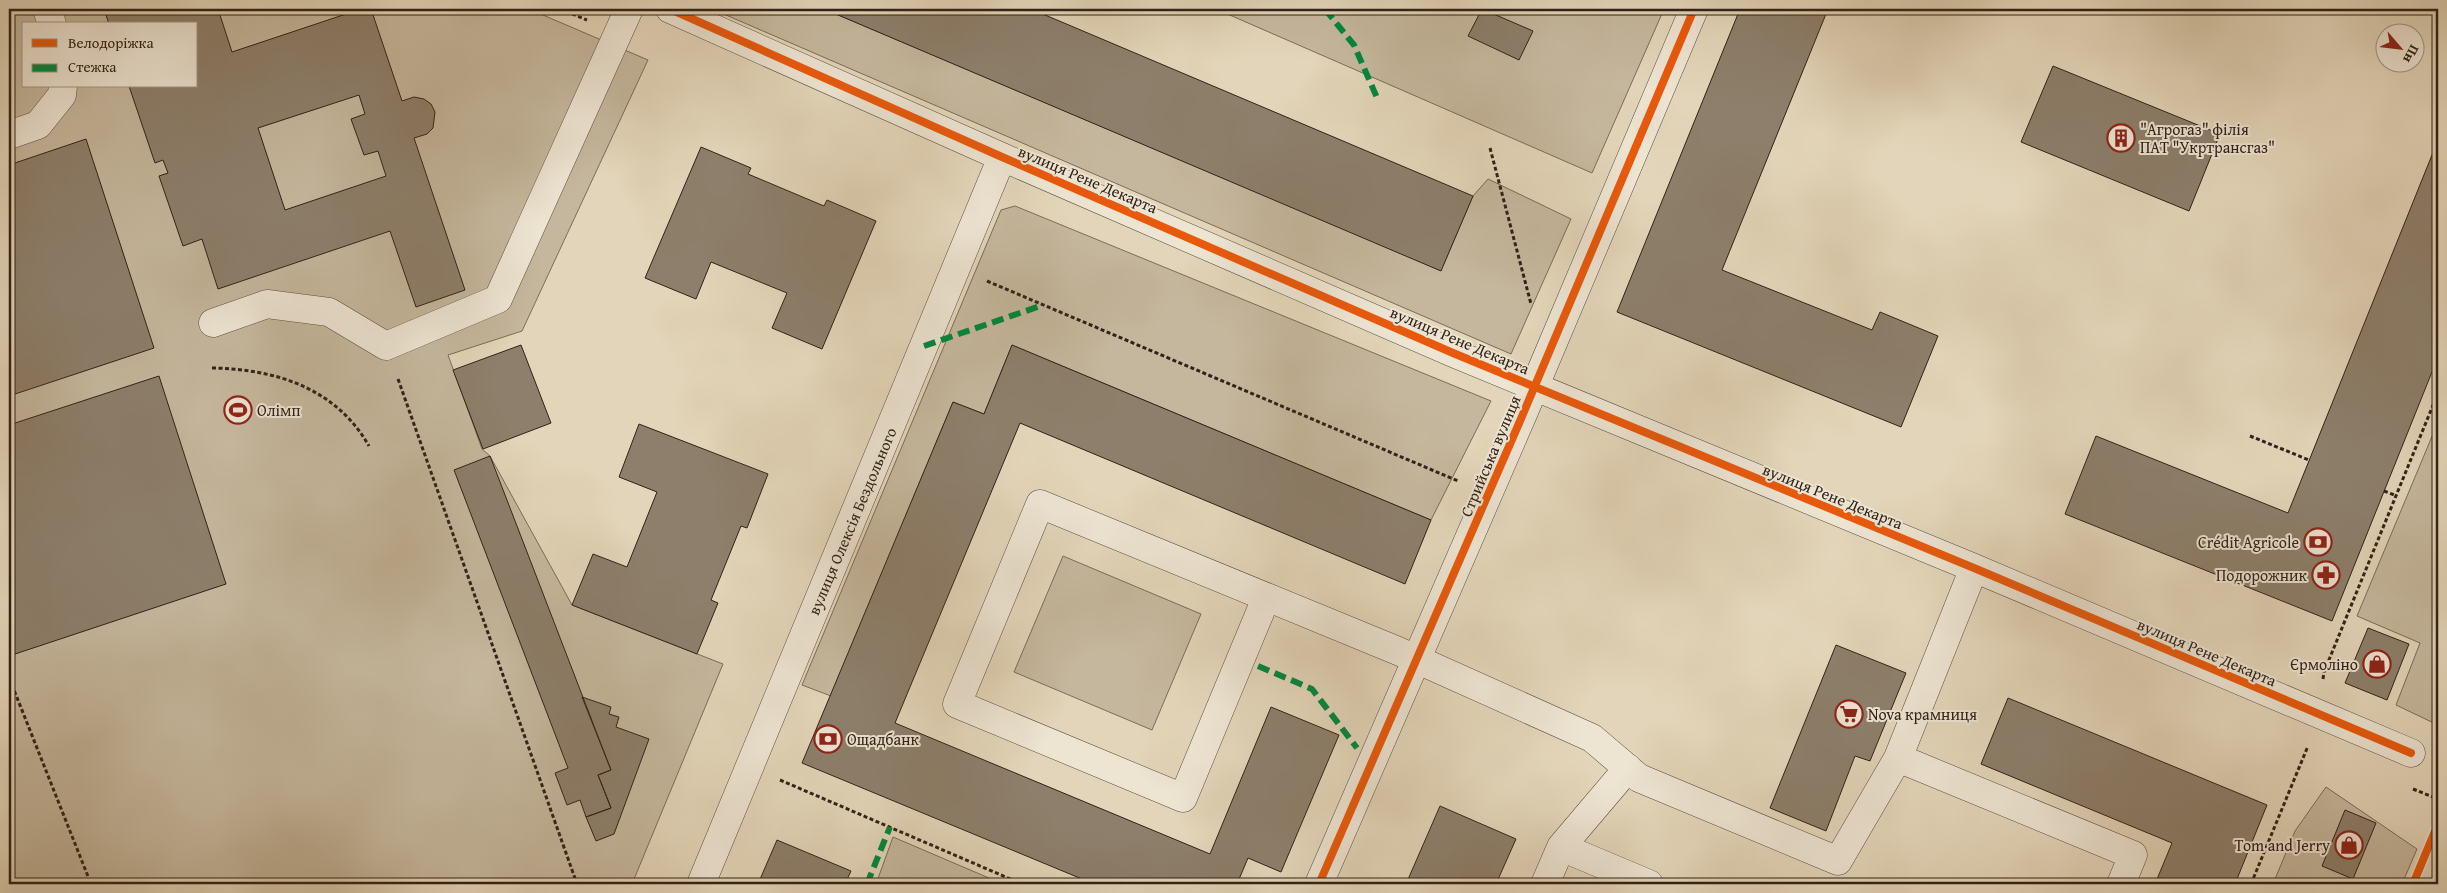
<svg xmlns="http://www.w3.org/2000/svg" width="2447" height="893" font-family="'Gentium Book Plus',serif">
	<rect width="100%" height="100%" fill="#e3d5b9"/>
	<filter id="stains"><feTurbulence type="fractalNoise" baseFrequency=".004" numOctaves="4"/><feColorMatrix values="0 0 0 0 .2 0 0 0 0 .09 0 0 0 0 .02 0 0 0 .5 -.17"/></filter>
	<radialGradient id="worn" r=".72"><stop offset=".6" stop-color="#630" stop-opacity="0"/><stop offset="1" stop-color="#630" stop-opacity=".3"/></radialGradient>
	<path fill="#c5b79d" stroke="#7a6c5a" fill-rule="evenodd" d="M9 9H529L648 60 522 331 448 355 482 449 490 456 572 605 723 664 632 884H9ZM24 24H196V86H24Z
		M712 9H824L1441 270 1473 196 1488 179 1571 219 1511 354Z
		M1216 9H1664L1592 173Z
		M1015 206 1491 401 1431 520 1012 345 984 414 953 402 831 696 802 685 1001 210Z
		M2438 422V725L2396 705 2420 643 2357 616Z
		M1063 556 1201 614 1152 730 1014 672Z
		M2326 787 2417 849 2402 884H2273L2295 831Z
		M893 837 1003 884H876Z"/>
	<path fill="#8d7f6b" stroke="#302217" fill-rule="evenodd" d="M104 9H218L232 52 361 9H371L402 101 414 97 424 99 431 104 435 112 433 128 427 134 414 138 465 290 416 307 390 231 218 289 202 239 183 246 159 176 168 173 163 160 155 163 129 86H196V24H109ZM359 95 365 114 351 119 364 155 378 151 386 176 285 210 258 128Z
		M824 9H1031L1473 196 1441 271Z
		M1482 9 1533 31 1519 60 1468 36Z
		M1740 9H1828L1722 270 1872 330 1880 312 1938 336 1901 427 1617 312Z
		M2053 66 2220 134 2189 211 2021 142Z
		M86 139 154 348 9 396V165Z
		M2438 140V357L2332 621 2065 514 2096 436 2288 513Z
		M701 147 751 168 748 174 824 206 827 200 876 221 822 349 772 328 787 293 711 262 696 299 645 278Z
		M521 345 551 423 483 449 453 370Z
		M1012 345 1431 520 1405 584 1020 423 895 723 1210 854 1271 707 1339 735 1281 872 1248 858 1237 884H1094L802 763 953 402 984 414Z
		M159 376 226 584 9 656V425Z
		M639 424 768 474 747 528 741 526 711 600 718 603 697 654 572 605 593 554 627 567 657 492 619 477Z
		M490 456 611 770 598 775 611 808 586 817 580 800 567 805 555 773 568 768 454 470Z
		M2368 628 2409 644 2387 700 2345 683Z
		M1836 645 1906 673 1870 761 1855 756 1826 831 1770 808Z
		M582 697 611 707 609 714 619 717 616 727 649 739 614 834 596 841 586 817 611 808 598 775 611 770Z
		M2008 698 2267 805 2235 884H2155L2172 843 1981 764Z
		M1440 806 1516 839 1496 884H1406Z
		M2345 810 2376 823 2353 879 2322 866Z
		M777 840 851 871 845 884H758Z"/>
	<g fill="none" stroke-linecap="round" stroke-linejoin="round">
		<g stroke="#5d4f40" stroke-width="29">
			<path id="minor" d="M47 9 52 24
				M670 9 1002 157 1453 353 1974 568 2411 753
				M9 135 38 125 62 95 63 86
				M213 323 267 304 329 312 386 346 498 299 629 9
				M1266 598 1183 798 957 704 1040 504 1398 651 1592 738 1639 778 1838 861 1898 758 1974 568
				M1898 758 2133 855 2121 884
				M1561 847 1649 884
				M701 884 1002 157
				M1319 884 1523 414 1694 9
				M1545 884 1561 847 1628 768"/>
		</g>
		<path stroke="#302217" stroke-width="3" stroke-dasharray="4 2.5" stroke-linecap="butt" d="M560 9 587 20
			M1490 148 1531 304
			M987 281 1458 481
			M212 368C275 369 336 388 369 446
			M398 379 577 884
			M2250 436 2309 460
			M2384 491 2397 496
			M2323 679 2324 672 2438 393
			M12 685 91 884
			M780 780 1022 884
			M2413 789 2438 799
			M2251 884 2308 746
			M2436 884 2438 878"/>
		<use href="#minor" stroke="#ede4d2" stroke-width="28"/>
		<path stroke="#00873e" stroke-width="6" stroke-dasharray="12 6" stroke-linecap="butt" d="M1325 9 1354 45 1378 100
			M924 346 1043 305
			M1258 666 1312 689 1357 748
			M867 884 890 827"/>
		<g stroke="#ede4d2" stroke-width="11">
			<path id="cycleway" d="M670 9 1002 157 1453 353 1974 568 2411 753
				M1319 884 1523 414 1694 9
				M2413 884 2438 824"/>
		</g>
		<use href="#cycleway" stroke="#e8590c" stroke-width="8"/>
	</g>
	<defs>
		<g id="building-ring" transform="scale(1.4375)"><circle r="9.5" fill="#ede4d2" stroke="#8f2418" stroke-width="1.5"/><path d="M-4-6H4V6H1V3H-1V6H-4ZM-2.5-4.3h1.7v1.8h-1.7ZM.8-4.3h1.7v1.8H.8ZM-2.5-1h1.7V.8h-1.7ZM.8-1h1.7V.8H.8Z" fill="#8f2418"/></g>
		<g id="stadium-ring" transform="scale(1.4375)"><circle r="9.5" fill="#ede4d2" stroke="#8f2418" stroke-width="1.5"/><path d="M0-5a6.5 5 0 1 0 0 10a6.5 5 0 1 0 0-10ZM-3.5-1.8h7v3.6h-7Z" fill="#8f2418"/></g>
		<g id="bank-ring" transform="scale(1.4375)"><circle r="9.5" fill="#ede4d2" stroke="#8f2418" stroke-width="1.5"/><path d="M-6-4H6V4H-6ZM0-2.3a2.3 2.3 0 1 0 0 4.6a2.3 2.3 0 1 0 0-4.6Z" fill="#8f2418"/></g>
		<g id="pharmacy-ring" transform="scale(1.4375)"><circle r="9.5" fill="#ede4d2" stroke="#8f2418" stroke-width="1.5"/><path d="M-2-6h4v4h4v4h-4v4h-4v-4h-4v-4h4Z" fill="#8f2418"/></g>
		<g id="shop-ring" transform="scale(1.4375)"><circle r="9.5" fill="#ede4d2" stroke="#8f2418" stroke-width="1.5"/><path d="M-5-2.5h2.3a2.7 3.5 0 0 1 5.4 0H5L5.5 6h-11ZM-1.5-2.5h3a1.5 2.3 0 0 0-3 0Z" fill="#8f2418"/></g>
		<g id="supermarket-ring" transform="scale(1.4375)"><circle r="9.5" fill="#ede4d2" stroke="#8f2418" stroke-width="1.5"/><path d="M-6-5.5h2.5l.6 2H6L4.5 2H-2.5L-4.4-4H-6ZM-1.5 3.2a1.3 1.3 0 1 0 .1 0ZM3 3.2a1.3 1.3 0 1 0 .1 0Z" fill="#8f2418"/></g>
	</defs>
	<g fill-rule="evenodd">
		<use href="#building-ring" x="2121" y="138"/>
		<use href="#stadium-ring" x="238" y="410"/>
		<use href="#bank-ring" x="2318" y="542"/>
		<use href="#pharmacy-ring" x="2326" y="575"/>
		<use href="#shop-ring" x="2377" y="664"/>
		<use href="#supermarket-ring" x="1849" y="714"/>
		<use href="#bank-ring" x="828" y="739"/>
		<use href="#shop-ring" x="2349" y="845"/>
	</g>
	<g text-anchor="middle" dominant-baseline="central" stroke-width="4" stroke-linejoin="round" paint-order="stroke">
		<g font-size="16" fill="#302217" stroke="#ede4d2" text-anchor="start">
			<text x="2140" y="129">"Агрогаз" філія<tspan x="2140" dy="18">ПАТ "Укртрансгаз"</tspan></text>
			<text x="257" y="410">Олімп</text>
			<text x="2299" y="542" text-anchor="end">Crédit Agricole</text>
			<text x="2307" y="575" text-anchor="end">Подорожник</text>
			<text x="2358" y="664" text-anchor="end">Єрмоліно</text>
			<text x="1868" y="714">Nova крамниця</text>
			<text x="847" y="739">Ощадбанк</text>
			<text x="2330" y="845" text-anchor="end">Tom and Jerry</text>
		</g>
		<g font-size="16" fill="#302217" stroke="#ede4d2">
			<text transform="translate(1088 179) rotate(23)">вулиця Рене Декарта</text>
			<text transform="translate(1460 340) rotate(23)">вулиця Рене Декарта</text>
			<text transform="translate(1490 456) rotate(-67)">Стрийська вулиця</text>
			<text transform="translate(1833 496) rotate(22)">вулиця Рене Декарта</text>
			<text transform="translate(852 521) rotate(-67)">вулиця Олексія Бездольного</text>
			<text transform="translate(2207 652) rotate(23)">вулиця Рене Декарта</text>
		</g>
	</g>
	<rect width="2447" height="893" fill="none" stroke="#e3d5b9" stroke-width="30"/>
	<rect x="10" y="10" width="2427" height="873" fill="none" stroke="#302217" stroke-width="2.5"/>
	<rect x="15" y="15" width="2417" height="863" fill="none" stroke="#302217"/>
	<rect x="22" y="22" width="175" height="65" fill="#ede4d2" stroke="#a19687"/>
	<rect x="32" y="39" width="25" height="8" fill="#e8590c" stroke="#a19687"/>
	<text x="68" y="48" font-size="15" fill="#302217">Велодоріжка</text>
	<rect x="32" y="64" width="25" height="8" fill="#00873e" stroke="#a19687"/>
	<text x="68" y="72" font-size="15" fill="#302217">Стежка</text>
	<g transform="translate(2400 48) rotate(118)"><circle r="24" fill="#ede4d2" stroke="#a19687"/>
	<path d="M0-4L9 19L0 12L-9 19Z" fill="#8f2418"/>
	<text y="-8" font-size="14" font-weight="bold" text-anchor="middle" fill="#302217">Пн</text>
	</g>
	<rect width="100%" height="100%" filter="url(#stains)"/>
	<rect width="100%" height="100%" fill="url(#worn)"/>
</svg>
